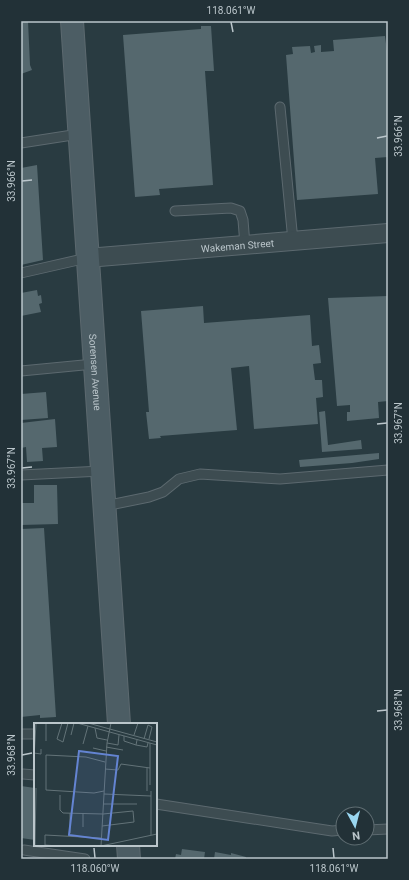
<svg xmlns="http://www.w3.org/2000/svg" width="409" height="880" font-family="Roboto,sans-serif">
<rect width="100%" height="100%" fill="#293b41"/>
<path fill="#55686e" d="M21,21H28L30,65L32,70L21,74Z
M201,26H211L214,71H205L213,185L159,189L160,195L135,197L123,35L201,29Z
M385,36L388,59V157L375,158L378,194L297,200L286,55L293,54L292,47L310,46L311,53L315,52L314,46L321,45V52L334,51L333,40Z
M37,165L43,260L21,265V168Z
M37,290L38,296L41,295L42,303L39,304L41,312L21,316V293Z
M388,296V401L378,402L379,418L347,421V412H350V405L337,406L328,298Z
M203,306L204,323L310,315L312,346L319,345L321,363L313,364L315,380H322L323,397L316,398L318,424L254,429L249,366L231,368L237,430L160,436L161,438L149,439L146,412H149L141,311Z
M46,392L48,418L21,420V394Z
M325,411L328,445L361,440L362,449L322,452L319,412Z
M55,419L57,447L42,448L43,461L27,462L26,447L21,448V423Z
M379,453V459L352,463L300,467L299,460Z
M34,485H57L58,524L21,525V503H34Z
M44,528L56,717L40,718V715L21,717V529Z
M21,786L35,788V840L21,838Z
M182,849L205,852L204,859H175L176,854L181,855Z
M215,852L231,855V853L246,857V859H214Z"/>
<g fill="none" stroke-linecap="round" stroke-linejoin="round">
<g stroke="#5c696f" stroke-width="11">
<path id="lane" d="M280,107L293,241
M21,143L79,134
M175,211L231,208L240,211L243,220L245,245
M21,273L87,258
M21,371L94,364
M21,475L102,471
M105,506L149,497L163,492L179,479L200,474L280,479L388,470
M21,734H35
M23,774L35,775
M156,804L332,831L343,830
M367,830L388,829
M24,850L85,859"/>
</g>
<g stroke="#5c696f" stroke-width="20">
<g id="street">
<path id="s1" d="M87,258L388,233"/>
</g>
</g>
<g stroke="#5c696f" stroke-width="24">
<g id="secondary">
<path id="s2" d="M72,21L119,724"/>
<path d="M128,845L129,859"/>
</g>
</g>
<use href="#lane" stroke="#3d4c51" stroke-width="9"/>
<use href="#street" stroke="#3d4c51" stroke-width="18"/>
<use href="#secondary" stroke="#4c5d64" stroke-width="22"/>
</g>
<path fill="none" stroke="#bbc6cb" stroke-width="1.5" d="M231,22L233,32M377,138L387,136M22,181L32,180M377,424L387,423M22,468L32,467M377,711L387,710M22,755L32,753M94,848L95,858M333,848L334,858"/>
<g text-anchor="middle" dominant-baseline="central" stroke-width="4" stroke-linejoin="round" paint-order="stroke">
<g font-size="10" fill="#bbc6cb" stroke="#223137">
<text stroke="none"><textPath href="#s1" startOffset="151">Wakeman Street</textPath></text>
<text stroke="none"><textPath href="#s2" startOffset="352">Sorensen Avenue</textPath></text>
</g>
</g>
<g transform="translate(34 723)">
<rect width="123" height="123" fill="#293b41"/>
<path fill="none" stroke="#637378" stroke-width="1" d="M12,0V18M28,0L23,16L29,19L34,0M43,0L123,22M54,0L123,19M61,5L63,15L73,17M37,12L40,0M100,12L104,0M90,13V18L102,22L103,17M110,16L114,2L118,4L115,16M73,20L84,22L85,12M49,21L54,3M102,22L113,24L114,20M72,24L89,27M59,25L72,28M0,30L7,31V26M0,35L2,0M71,46L84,47L87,41L116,45M116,62V20M70,68L60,70L12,67V32L52,34L71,39M113,68V44M70,71L117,73M26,72V87L29,90L69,91L99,88L100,99L68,103M69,81H103M49,104V91M36,110V90M117,112V68M1,123L2,65M24,123L11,122V112L67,115M67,123L73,20L77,0M67,123L123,111"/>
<path fill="#6484d2" fill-opacity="0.15" stroke="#6484d2" stroke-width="2" d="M45,28L84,33L74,117L35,112Z"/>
<rect width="123" height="123" fill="none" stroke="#bbc6cb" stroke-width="2"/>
</g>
<rect width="409" height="880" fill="none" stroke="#223137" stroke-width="44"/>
<g transform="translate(355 826) rotate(173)"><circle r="19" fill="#223137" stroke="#5f6d72"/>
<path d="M0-3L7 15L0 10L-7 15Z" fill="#9ad7f1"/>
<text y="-6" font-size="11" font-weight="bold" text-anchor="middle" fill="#bbc6cb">N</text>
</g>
<rect x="22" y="22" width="365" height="836" fill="none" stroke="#bbc6cb" stroke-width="1.5"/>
<g font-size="10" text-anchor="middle" fill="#bbc6cb">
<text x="231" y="14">118.061°W</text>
<text transform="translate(398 136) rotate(-90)" y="4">33.966°N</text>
<text transform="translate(11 181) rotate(-90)" y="4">33.966°N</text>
<text transform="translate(398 423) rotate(-90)" y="4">33.967°N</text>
<text transform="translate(11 468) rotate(-90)" y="4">33.967°N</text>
<text transform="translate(398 710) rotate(-90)" y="4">33.968°N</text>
<text transform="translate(11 755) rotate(-90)" y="4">33.968°N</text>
<text x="95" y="872">118.060°W</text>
<text x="334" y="872">118.061°W</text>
</g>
</svg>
